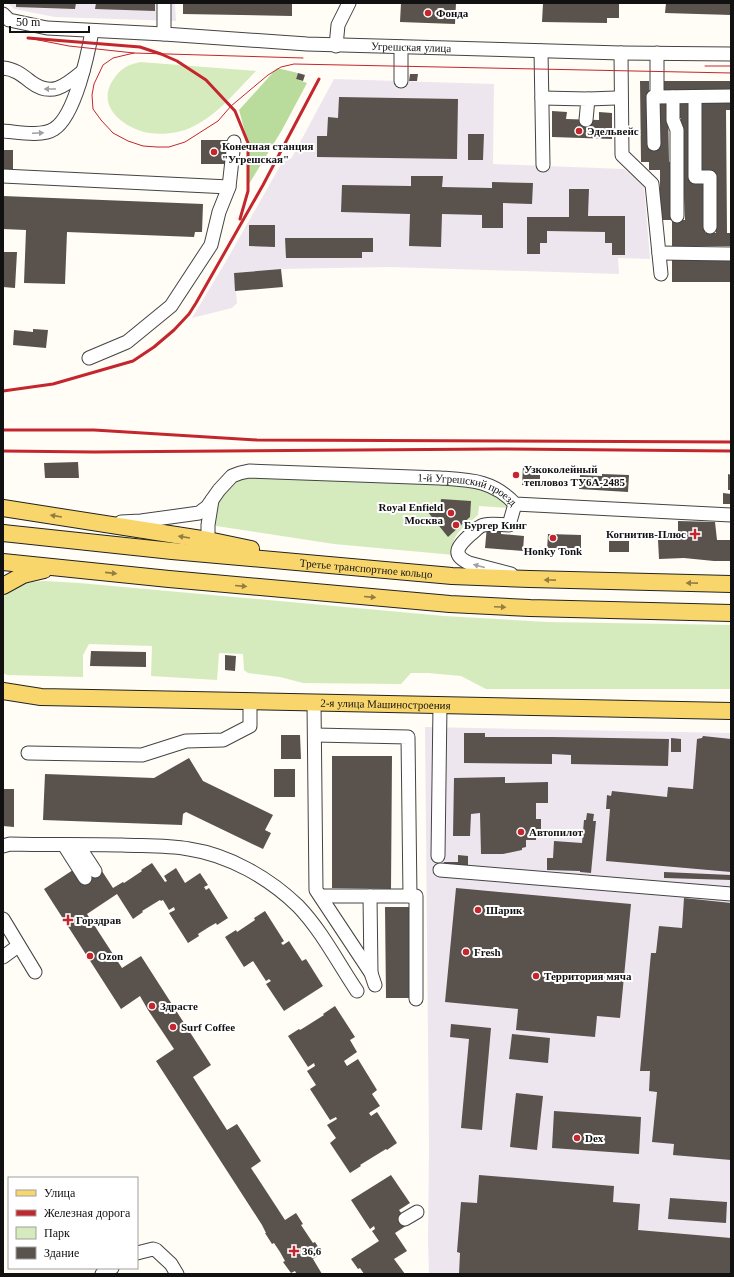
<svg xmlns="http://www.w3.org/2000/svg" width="734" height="1277" font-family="'Times New Roman',serif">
<rect width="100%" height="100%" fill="#fffdf5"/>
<path fill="#eee6ef" d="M8,3H175L176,21L55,17L14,9Z
M334,79L494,84L493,164L624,169L644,186L650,259L618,258L619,274L389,267L281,269L234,273L237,303L232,308L192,318L225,263L284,159H291Z
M425,727L731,733V1274H429L428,1241L429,1146Z"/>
<path fill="#d5ebbd" d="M140,62L256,71C236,91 218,115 192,127C181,133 163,135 150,133C125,129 95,107 113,80C120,69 127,65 140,62Z
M242,476L468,483L506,499L509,508L479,506L478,515C465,527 448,535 454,555L334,544L216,526C211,516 216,502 222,492C226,486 236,480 242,476Z
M44,581L79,583L444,616L547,622L731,625V689H486L461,676L428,673H411L401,684L303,683L280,677L248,673L244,670L243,654L219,653L217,680L151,676L152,646L89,644L83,655V677L7,675L3,673V595C17,584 27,582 44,581Z"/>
<path fill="#b9dc9c" d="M277,68L298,73L296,79L307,83L282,130L249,184L248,143L239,110Z"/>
<path fill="#5a524d" d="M16,3H76L75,9L16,7Z
M96,3H155V11L95,9Z
M183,3H292V16L183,14Z
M401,3H456L455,24L400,22Z
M543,3H619V18H607V23L542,22Z
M666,3H731V15L665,13Z
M298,73L305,75L303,81L296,79Z
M410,74H418L417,81H409Z
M640,81H649V148L657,103H668L669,162H672V220H660V170H649V162H641Z
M661,81H731V93H662Z
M339,97L458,99L457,159L317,157V136H327L328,117L338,118Z
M697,99H731V110H726L727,233H731V246H672V220H685L684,197H681V118H677L676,100H692L693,181H705V233H716L715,174H698Z
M552,111L567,112L566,119L599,120V112L612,113V139L552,137Z
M468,134H484L483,160H468Z
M201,140H227L226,164H201Z
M3,150H13V173L3,172Z
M411,176H443L442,187L492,188V182L533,183L532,204L503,203V228H482V215L442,214L441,247L409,246L410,214L341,212L342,185L411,186Z
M569,189H589L588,216H625V255H612V243H605V232L547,231V243H540V254H527V217H569Z
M3,196L203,204L202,232H195L194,237L67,232L65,284L24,283L26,230L3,229Z
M249,225H275V247L249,246Z
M285,238H373V252H362V258H286Z
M3,252H17L15,288L3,287Z
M672,259L731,260V282H672Z
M281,269L283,287L235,291L234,273Z
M33,329L48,330L46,348L13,345L14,330L33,332Z
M78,462L79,478H45L44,463Z
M523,466L540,467V486L522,485Z
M602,474L629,475L628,492L579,489L580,475L602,476Z
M728,474L731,475V490H728Z
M723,493L731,494V504H723Z
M441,499L471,501L470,517L448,537L427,511L440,512Z
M678,521L715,522L717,540H731V561H714L684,558L659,559L658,540H678Z
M487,526L501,527V534L524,536L523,551L485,548Z
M548,534L581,535V550H547Z
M609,541H629V552H609Z
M91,651L146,652V667L90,666Z
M225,655L236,656L235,671L225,670Z
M464,733H485V737H553L669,739L668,766L571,764V755L552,754V764L464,763Z
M281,735H300L301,759H281Z
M703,736L731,739V872L606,861L610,809H606L607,795L611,796L612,791L667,797L668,787L693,789L697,739L702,738Z
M671,738L681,739V752H671Z
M332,756H392L391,889L332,888Z
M189,758L203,781L273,815L265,830L271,833L263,849L186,812L183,814L182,825L43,820L45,774L154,778Z
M274,769H295V797H274Z
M505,777V783L548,782V803H536V819H541V837L536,838V840H526V847L522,848V850L503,854H481L480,813L471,814L470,836H453L454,778Z
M4,789H14V827L3,826Z
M587,813L594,814L593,821H596L591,873L580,872V871L547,870V858H553L554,841L582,843L584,820H586Z
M458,855L468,856V870L444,869V862H458Z
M152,863L165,882L167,881L164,876L176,868L185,883L200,873L208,885L204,887L206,890L209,888L228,918L217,925L216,923L209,927L198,934L199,936L188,943L169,913L175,910L174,907L169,910L163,900L161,901L160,900L142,911L143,912L133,919L117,894L87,914L122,968L141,956L211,1065L193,1077L227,1130L237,1124L261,1161L251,1168L285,1220L296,1213L303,1224L301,1225L313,1243L315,1242L322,1253L313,1259L322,1274H294L296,1273L295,1271L291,1273L283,1262L285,1261L280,1252L274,1243L272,1244L265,1233H266L262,1225L156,1061L174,1049L148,1010L140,996L121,1009L44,889L73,870L100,868L113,888L123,882L124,883L142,871L141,870Z
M664,872L731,875V880L664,878Z
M456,888L631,904L620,1018L597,1016L595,1037L516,1030L518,1009L445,1002Z
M684,898L731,903V1160L673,1155L674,1144L652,1142L657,1092L649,1091L650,1071H640L651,953H656L659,926L682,928Z
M385,907H411V998H386Z
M265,911L284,941L281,943L283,945L289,941L302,961L306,959L323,986L284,1011L266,984L271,981L269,979L266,981L253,961L244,967L225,937L236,930L237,932L255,920L254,918Z
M335,1006L355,1037L350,1040L357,1052L344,1061L347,1066L358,1059L377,1090L372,1094L380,1106L369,1113L371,1116L377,1112L397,1143L387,1150L386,1149L360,1165L361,1166L350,1173L330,1143L336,1138L327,1125L337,1119L336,1117L330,1120L310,1089L316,1085L307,1071L315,1066L314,1063L308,1067L288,1036L299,1029L300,1030L305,1027L324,1015L323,1014Z
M451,1024L491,1028L482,1130L461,1128L469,1039L450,1037Z
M512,1034L550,1038L548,1063L509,1059Z
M516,1093L543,1096L537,1150L510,1147Z
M554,1111L641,1117L639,1154L552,1148Z
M391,1175L410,1203L399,1210L409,1224L395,1233L407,1251L394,1259L405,1274H364L360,1268L358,1269L351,1259L379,1241L372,1231L375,1229L374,1226L370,1229L351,1200Z
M479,1175L614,1186L613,1202L640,1204L638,1230L731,1238V1274H459L460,1253L457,1252L461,1202L477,1203Z
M670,1198L727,1202L726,1223L668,1219Z"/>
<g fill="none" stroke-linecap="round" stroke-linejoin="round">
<g stroke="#444" stroke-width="15">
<g id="minor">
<path id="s1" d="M3,14L9,20L47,28L164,34L307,44L621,53L731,54"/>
<path d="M164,34V3"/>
<path d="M336,46L338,25L349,3"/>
<path d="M401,47V81"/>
<path d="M541,51L543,165"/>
<path d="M621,53L622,155L652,184L661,274"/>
<path d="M657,53V97L731,96"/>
<path d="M3,68C15,69 22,75 31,82C52,98 66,85 83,71"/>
<path d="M673,97V120L677,130V216"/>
<path d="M695,97V177H710V227"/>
<path d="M542,98L588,99L586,120"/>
<path d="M588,99L616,98"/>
<path d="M3,131C17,132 42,137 54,129C75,116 88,54 92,31"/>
<path d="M654,144L653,97H657"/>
<path d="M3,176L229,187"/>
<path d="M659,253L731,254"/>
<path d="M89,358L127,342L171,306L211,245L219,212L229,187L234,142"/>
<path id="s2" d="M121,522L141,521L199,513L207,507L219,490L232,476L240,473L249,471L440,478C470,480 493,480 515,504L731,515"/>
<path d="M208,540V525L212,500"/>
<path d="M511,574L469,563C449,554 460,544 471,534C475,531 480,525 484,525C492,523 501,525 509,525L515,504"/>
<path d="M314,703L316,890L371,973L375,985"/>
<path d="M315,735L408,737L410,896"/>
<path d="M28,753L142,755L186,741L223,740L250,726V701"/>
<path d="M64,845L85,878"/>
<path d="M78,845L95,871"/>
<path d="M3,846L10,844C47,845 85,844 122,845C145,846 167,845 189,849C229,855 269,878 298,906C322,931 338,963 357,991"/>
<path d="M438,856L440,705"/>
<path d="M440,870L731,894"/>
<path d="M321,896H416V999"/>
<path d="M370,896L371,973"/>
<path d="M3,919L35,972"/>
<path d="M3,957L18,946"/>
<path d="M405,1219L417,1212"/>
<path d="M137,1253L153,1249L156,1250L171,1264L177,1274"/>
<path d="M102,1274L112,1268"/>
</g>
</g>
<g stroke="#222" stroke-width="18">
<g id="major">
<path d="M3,508L208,540L251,549"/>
<path id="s3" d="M3,533L172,551L452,576L530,579L731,584"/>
<path d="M3,562L169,579L450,604L530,608L731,613"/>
<path d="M3,586L23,575L44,570"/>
<path id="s4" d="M3,691L41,697L731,711"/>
</g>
</g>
<use href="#minor" stroke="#fff" stroke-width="13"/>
<use href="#major" stroke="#f9d66b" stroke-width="16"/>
<path stroke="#c4262e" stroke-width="1" d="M28,38L69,46L134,53L303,58
M134,53L113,58L103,65L94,84L92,95L93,109L101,120L113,133L128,141L143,146L157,147H169L185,142L218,121L231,106L268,75L281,67L294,64L731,73
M705,66H731"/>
<path stroke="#c4262e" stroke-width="3" d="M28,38L140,47L161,54L177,61L206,80L235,111L248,143V191L240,219
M3,391L53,384L133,361L154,347L174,330L189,314L196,303L263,185L319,79
M3,430H94L257,440L731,442
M3,451L94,452L496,449L731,451"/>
</g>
<defs><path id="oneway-solid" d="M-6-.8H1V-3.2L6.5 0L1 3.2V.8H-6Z"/></defs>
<g fill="#a0a0a0">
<use href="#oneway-solid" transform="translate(50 89) rotate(180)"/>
<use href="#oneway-solid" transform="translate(38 133) rotate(-3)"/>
<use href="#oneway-solid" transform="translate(479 566) rotate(-165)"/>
</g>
<g fill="#917d42">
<use href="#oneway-solid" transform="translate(56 516) rotate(-171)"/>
<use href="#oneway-solid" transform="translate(184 537) rotate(-171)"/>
<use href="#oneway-solid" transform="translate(111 573) rotate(6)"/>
<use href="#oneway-solid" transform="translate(550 580) rotate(-179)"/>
<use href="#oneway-solid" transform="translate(692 583) rotate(-179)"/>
<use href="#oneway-solid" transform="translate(241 586) rotate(5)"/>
<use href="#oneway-solid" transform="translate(370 597) rotate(5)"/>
<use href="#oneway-solid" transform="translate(500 607) rotate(2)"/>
</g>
<g fill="#c4262e" stroke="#fff" stroke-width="1.5">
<circle cx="428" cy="13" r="4"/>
<circle cx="579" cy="131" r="4"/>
<circle cx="214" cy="152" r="4"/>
<circle cx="516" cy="475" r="4"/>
<circle cx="451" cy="513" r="4"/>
<circle cx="456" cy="525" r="4"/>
<path d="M693 528h4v4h4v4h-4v4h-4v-4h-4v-4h4z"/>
<circle cx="553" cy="538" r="4"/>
<circle cx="521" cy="832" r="4"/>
<circle cx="478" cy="910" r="4"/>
<path d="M66 914h4v4h4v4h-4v4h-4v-4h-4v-4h4z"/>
<circle cx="466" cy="952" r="4"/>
<circle cx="90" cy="956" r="4"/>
<circle cx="536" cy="976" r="4"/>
<circle cx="152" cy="1006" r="4"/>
<circle cx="173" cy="1027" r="4"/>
<circle cx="577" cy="1138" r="4"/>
<path d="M292 1245h4v4h4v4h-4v4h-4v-4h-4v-4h4z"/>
</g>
<g text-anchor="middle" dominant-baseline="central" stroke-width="4" stroke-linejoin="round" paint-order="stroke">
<g font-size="11" font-weight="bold" fill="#111" stroke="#fff" text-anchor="start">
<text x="436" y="13">Фонда</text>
<text x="587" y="131">Эдельвейс</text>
<text x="222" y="146">Конечная станция<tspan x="222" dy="13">"Угрешская"</tspan></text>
<text x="524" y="469">Узкоколейный<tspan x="524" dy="13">тепловоз ТУ6А-2485</tspan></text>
<text x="443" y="507" text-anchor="end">Royal Enfield<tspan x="443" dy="13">Москва</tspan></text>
<text x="464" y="525">Бургер Кинг</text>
<text x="686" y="534" text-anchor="end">Когнитив-Плюс</text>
<text x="553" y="551" text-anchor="middle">Honky Tonk</text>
<text x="529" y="832">Автопилот</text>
<text x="486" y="910">Шарик</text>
<text x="76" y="920">Горздрав</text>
<text x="474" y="952">Fresh</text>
<text x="98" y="956">Ozon</text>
<text x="544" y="976">Территория мяча</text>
<text x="160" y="1006">Здрасте</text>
<text x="181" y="1027">Surf Coffee</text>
<text x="585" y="1138">Dex</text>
<text x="302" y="1251">36,6</text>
</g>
<g font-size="11" fill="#111" stroke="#fff">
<text stroke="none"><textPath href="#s1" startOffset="412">Угрешская улица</textPath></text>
<text stroke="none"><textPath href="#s2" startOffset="367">1-й Угрешский проезд</textPath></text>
<text stroke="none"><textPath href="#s3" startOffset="365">Третье транспортное кольцо</textPath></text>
<text stroke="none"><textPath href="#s4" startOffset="383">2-я улица Машиностроения</textPath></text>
</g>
</g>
<rect width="734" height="1277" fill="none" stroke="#111111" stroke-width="8"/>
<rect x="8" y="1177" width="130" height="92" fill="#ffffff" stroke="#a0a0a0"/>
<rect x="16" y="1190" width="20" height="6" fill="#f9d66b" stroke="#a0a0a0"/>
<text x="44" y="1197" font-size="12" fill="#111111">Улица</text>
<rect x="16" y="1210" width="20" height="6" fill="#c4262e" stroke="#a0a0a0"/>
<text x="44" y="1217" font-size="12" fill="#111111">Железная дорога</text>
<rect x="16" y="1227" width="20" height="12" fill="#d5ebbd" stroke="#a0a0a0"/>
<text x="44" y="1237" font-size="12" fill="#111111">Парк</text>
<rect x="16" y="1247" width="20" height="12" fill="#5a524d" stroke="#a0a0a0"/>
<text x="44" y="1257" font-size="12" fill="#111111">Здание</text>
<path d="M10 26v6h79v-6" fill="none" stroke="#111111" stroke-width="2"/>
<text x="16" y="26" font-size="12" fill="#111111" stroke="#ffffff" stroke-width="3" paint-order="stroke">50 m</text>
</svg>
